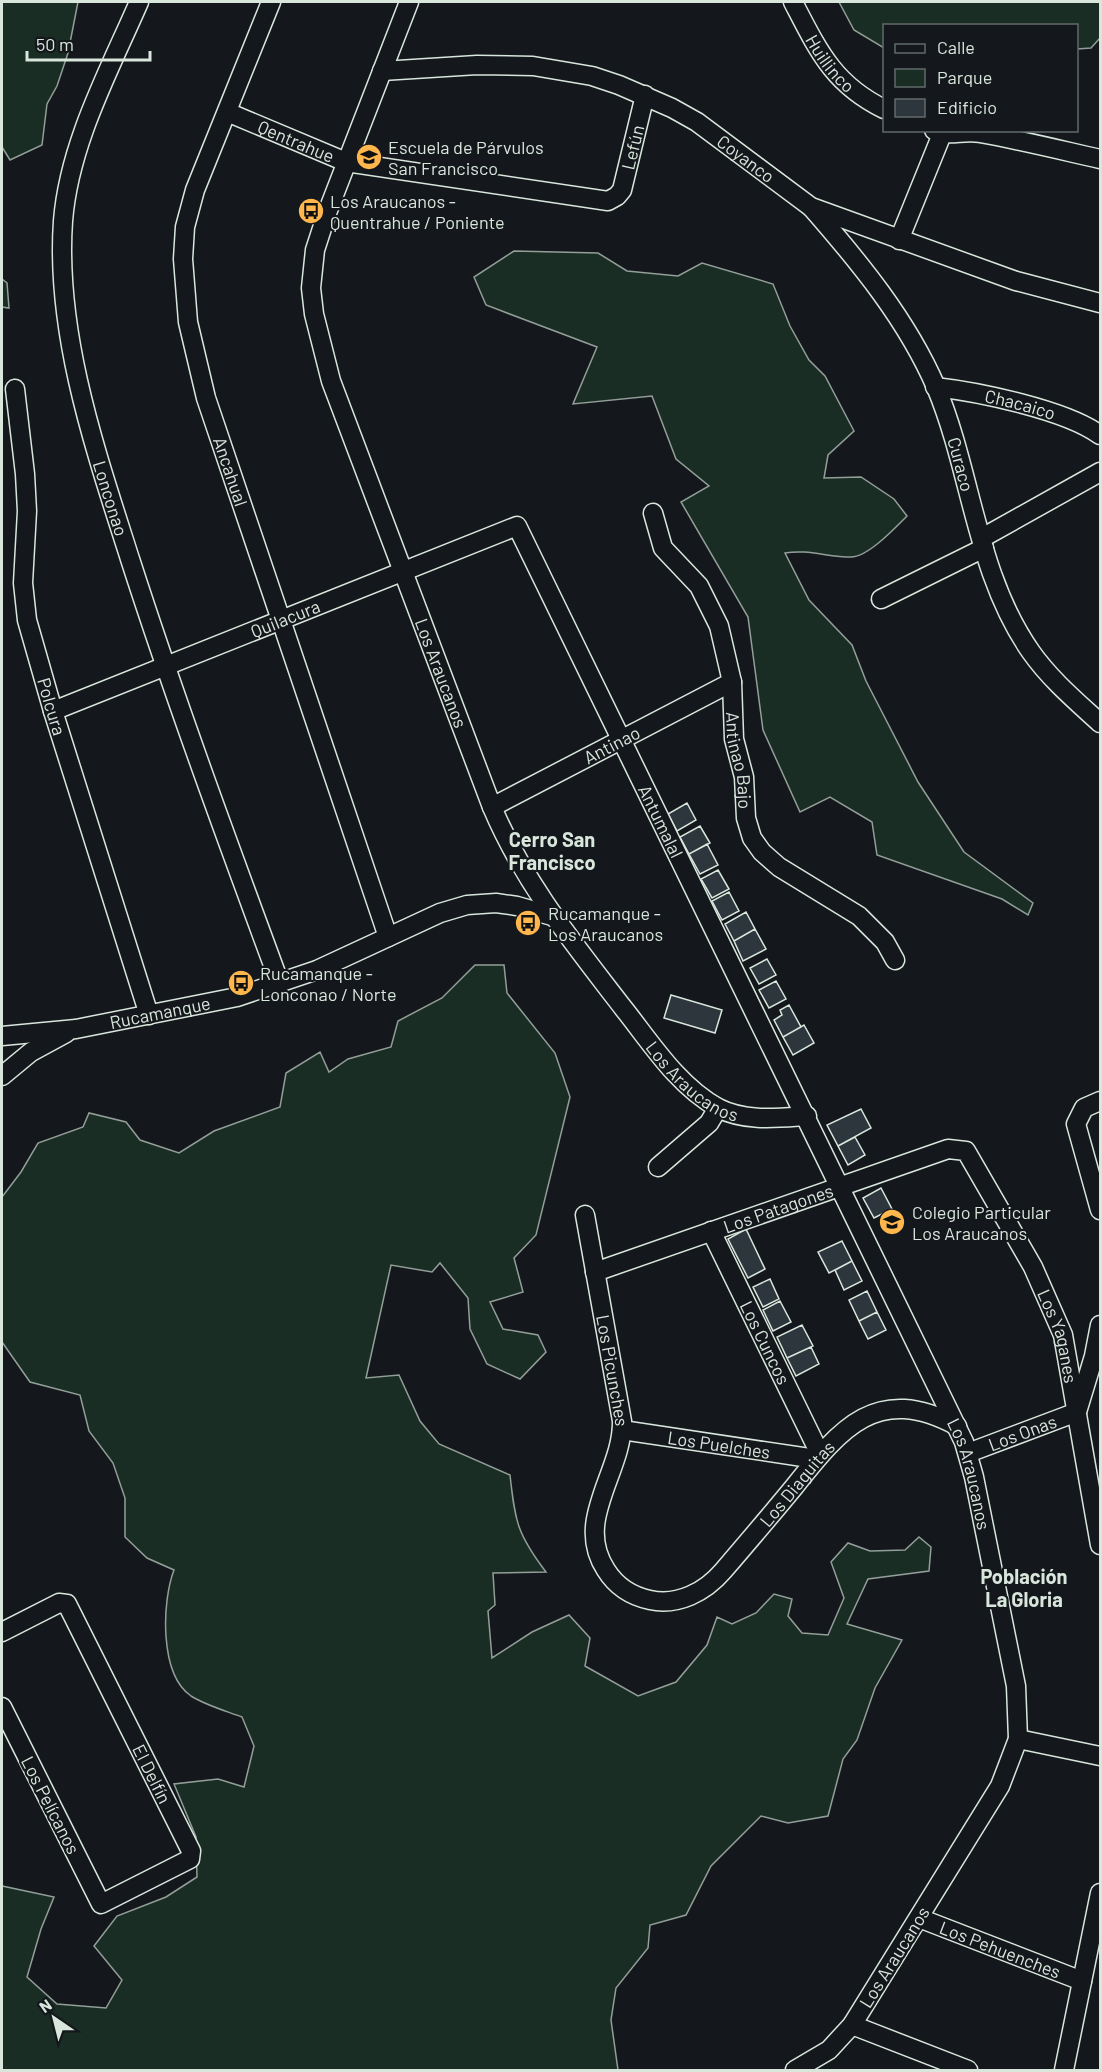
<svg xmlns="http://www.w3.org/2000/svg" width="1102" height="2072" font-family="Barlow,sans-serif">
<rect width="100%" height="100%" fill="#14181c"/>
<path fill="#1a2d24" stroke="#939e99" stroke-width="1.5" d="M2,2H78L68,53L57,86L47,104L42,145L10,160L2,147Z
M839,2H1100V38L1091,48L1077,49L1076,26H884V48L854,30Z
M514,251L598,253L627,271L678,276L702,263L773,284L790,326L809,360L825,376L854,431L828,455L824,478L861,477L894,499L907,516C895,528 868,557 851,557C828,557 807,549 785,553L809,600L852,645L866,681L918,782L964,852L1033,903L1028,915L1002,899L877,855L872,822L830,797L800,812L763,730L748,617L681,502L709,486L676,459L652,396L573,404L597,347L486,305L474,277Z
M2,279L7,283L9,308L2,307Z
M475,965H504L507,993L555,1053L570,1097L536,1235L514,1258L523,1292L490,1302L503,1329L538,1335L546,1352L520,1379L487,1364L470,1329L468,1298L440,1263L432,1272L391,1265L366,1378L399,1375L420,1421L439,1444L510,1475C515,1521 517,1534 546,1572L493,1573L495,1605L488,1611L492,1658L532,1632L569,1615L590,1638L585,1666L638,1696L676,1682L707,1645L717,1617L732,1624L756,1613L774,1594L792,1599L788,1616L802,1633L828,1635L844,1598L831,1562L848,1543L870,1551L905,1550L919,1537L931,1547L929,1571L868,1579L847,1624L902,1640L875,1688L857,1740L843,1759L828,1816L788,1823L761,1816L711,1866L686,1915L650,1925L648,1948L616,1988L611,2020L618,2070H2V1886L54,1897L41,1929L27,1977L57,2004L106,2008L122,1980L94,1946L117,1916L166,1897L197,1877L196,1837L174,1784L218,1779L244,1787L254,1746L242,1717C226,1711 205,1705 191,1696C159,1674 162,1601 174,1570L147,1558L125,1537V1498L113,1463L89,1431L80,1395L30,1382L2,1342V1197L21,1172L38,1143L83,1127L89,1113L126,1122L140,1140L179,1153L214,1131L280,1107L286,1073L320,1052L329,1072L348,1059L391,1047L398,1021L442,998Z"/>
<path fill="#2c363c" stroke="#d8e6dc" stroke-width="1.5" d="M687,803L696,820L677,831L668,814Z
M700,826L710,843L689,854L680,837Z
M707,844L718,865L700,874L689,854Z
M718,870L729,889L712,898L701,879Z
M729,892L739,911L722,920L712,901Z
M746,912L755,929L734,941L725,924Z
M755,929L766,949L743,961L734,941Z
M767,959L776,975L759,984L750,968Z
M776,981L786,999L769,1008L759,990Z
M671,995L722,1010L715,1033L664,1018Z
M789,1005L801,1027L783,1037L774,1020L782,1015L780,1010Z
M804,1025L814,1043L793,1055L783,1037Z
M861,1109L871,1128L838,1146L827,1125Z
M855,1137L865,1155L848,1165L838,1146Z
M881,1188L892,1209L874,1218L863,1198Z
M746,1229L765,1269L748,1278L728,1239Z
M842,1241L852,1261L829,1273L818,1252Z
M852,1261L862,1281L844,1290L835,1270Z
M770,1279L779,1299L763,1307L753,1287Z
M867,1291L877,1312L859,1321L849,1300Z
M780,1301L791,1322L773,1331L763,1310Z
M877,1312L886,1330L868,1339L859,1321Z
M802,1325L813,1346L787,1358L777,1337Z
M811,1347L819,1364L796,1376L787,1358Z"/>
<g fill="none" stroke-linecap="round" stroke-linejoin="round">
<g stroke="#d8e6dc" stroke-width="21">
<g id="minor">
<path id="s1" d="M139,2C109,71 69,144 63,221C55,335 96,452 130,559C176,702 228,843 280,984"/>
<path id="s2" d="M271,2L195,190L185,227L183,259L188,322L206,398L388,937"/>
<path id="s3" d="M409,2L327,213L315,250L311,288L314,314L331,381L492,807C524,883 574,944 624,1009C651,1043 678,1086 718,1108C746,1122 777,1118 807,1116"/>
<path id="s4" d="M793,2C818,50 833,84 884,109"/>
<path id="s5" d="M382,71L477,65L533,66L592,76L619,85L672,108L697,122L811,207L1016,281L1100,303"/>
<path id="s6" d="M227,112L346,162L608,201L617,196L622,190L645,95"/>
<path d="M934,130C947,137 964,130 980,133C1020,140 1060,150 1100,159"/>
<path id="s7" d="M812,208C860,263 907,320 936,387C972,473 976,574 1031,652C1050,679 1076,701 1100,723"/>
<path d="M899,240L942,134"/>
<path id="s8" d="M935,387C979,392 1066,410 1100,435"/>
<path id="s9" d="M15,389L25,474L27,511L23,583L27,620L53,711L149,1015"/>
<path id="s10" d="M653,513L663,548L699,586L719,626L732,682L734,739L744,777L746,818L752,838L762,852L779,867L859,916L885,942L895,960"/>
<path d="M982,538L1100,472"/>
<path d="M881,599L984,548"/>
<path id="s11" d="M53,711L517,526L964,1442L974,1477L1016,1686L1018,1739L1000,1786L852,2025L829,2050L795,2070"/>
<path id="s12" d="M492,807L732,682"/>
<path id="s13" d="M2,1036L76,1029L237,997L317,970L440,913L467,905L496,903L517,906L552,916"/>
<path d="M2,1076L31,1052L66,1033"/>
<path d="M1100,1101L1084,1108L1076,1124L1100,1210"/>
<path d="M658,1167L709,1123L718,1108"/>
<path id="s14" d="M585,1215L622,1421C623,1472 573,1520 606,1570C616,1586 631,1596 650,1600C678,1606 705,1592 723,1571C747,1543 771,1515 794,1487C841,1428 877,1383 957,1426"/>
<path id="s15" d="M711,1231L820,1454"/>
<path id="s16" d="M595,1272L948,1149L966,1151L1033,1267L1063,1335L1100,1545"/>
<path id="s17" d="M622,1430L816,1459"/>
<path id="s18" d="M968,1453L1077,1412L1094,1356L1100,1325"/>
<path id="s19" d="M2,1632L59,1603L67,1604L191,1851L190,1859L101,1904L2,1707"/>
<path d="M1018,1739L1100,1756"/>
<path id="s20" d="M919,1918L1082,1981"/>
<path d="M852,2025L968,2070"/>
<path d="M1064,2070L1100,1893"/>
</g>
</g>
<use href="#minor" stroke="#14181c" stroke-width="18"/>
</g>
<defs>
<g id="school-disc" transform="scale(1.35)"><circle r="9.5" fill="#ffb74d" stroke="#14181c"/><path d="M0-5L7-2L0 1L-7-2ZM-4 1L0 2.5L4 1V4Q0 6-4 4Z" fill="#111"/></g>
<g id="bus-disc" transform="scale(1.35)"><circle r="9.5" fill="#ffb74d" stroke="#14181c"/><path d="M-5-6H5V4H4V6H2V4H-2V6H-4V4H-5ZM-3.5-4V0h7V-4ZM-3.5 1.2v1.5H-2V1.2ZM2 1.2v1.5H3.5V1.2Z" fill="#111"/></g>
</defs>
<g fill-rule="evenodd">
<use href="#school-disc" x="369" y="157"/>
<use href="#bus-disc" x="311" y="211"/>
<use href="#bus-disc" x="528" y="923"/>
<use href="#bus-disc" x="241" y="983"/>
<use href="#school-disc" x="892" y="1222"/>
</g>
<g text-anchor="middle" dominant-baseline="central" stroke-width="4.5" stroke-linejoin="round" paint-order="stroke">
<g font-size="18" fill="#d8e6dc" stroke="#14181c">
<text stroke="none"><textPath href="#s4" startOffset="72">Huillinco</textPath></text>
<text stroke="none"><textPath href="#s6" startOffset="75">Qentrahue</textPath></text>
<text stroke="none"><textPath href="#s6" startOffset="456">Lefún</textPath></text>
<text stroke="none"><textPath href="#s5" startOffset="387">Coyanco</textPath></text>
<text stroke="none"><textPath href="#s8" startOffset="87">Chacaico</textPath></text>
<text stroke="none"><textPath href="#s7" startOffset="300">Curaco</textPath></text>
<text stroke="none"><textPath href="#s2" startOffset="492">Ancahual</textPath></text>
<text stroke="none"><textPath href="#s1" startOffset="516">Lonconao</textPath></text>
<text stroke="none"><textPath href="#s11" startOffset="250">Quilacura</textPath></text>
<text stroke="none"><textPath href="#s3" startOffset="711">Los Araucanos</textPath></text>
<text stroke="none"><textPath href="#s9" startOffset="322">Polcura</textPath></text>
<text stroke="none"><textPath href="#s12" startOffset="135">Antinao</textPath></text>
<text stroke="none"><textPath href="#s10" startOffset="270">Antinao Bajo</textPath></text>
<text stroke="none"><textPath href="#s11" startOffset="828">Antumalal</textPath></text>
<text stroke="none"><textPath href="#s13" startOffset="160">Rucamanque</textPath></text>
<text stroke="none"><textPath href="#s3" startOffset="1197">Los Araucanos</textPath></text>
<text stroke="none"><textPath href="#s16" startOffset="194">Los Patagones</textPath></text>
<text stroke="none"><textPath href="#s16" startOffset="600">Los Yaganes</textPath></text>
<text stroke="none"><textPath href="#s15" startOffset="124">Los Cuncos</textPath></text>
<text stroke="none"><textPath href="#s14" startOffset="158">Los Picunches</textPath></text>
<text stroke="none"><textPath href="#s18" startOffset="58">Los Onas</textPath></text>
<text stroke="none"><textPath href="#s17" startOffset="98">Los Puelches</textPath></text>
<text stroke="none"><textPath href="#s11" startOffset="1551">Los Araucanos</textPath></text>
<text stroke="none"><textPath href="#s14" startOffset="616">Los Diaguitas</textPath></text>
<text stroke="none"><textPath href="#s19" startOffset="262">El Delfín</textPath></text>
<text transform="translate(51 1805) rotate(63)">Los Pelícanos</text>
<text stroke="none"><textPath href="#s20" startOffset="87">Los Pehuenches</textPath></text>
<text transform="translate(894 1957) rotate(-58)">Los Araucanos</text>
</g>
<g font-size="18" fill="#d8e6dc" stroke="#14181c" text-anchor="start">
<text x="388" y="147">Escuela de Párvulos<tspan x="388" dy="21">San Francisco</tspan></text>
<text x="330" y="201">Los Araucanos -<tspan x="330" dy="21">Quentrahue / Poniente</tspan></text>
<text x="548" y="913">Rucamanque -<tspan x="548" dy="21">Los Araucanos</tspan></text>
<text x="260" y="973">Rucamanque -<tspan x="260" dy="21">Lonconao / Norte</tspan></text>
<text x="912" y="1212">Colegio Particular<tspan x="912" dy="21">Los Araucanos</tspan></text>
</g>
<g font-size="20" font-weight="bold" fill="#d8e6dc" stroke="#14181c">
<text x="552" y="839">Cerro San<tspan x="552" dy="23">Francisco</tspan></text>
<text x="1024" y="1576">Población<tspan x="1024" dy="23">La Gloria</tspan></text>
</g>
</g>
<rect width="1102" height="2072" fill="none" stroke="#d8e6dc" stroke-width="6"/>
<rect x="883" y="24" width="195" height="108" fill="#14181c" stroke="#626a69" stroke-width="1.5"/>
<rect x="895" y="44" width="30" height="9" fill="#14181c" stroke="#626a69" stroke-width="1.5"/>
<text x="937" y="54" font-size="18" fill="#d8e6dc">Calle</text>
<rect x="895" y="69" width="30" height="18" fill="#1a2d24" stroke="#626a69" stroke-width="1.5"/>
<text x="937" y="84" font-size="18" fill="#d8e6dc">Parque</text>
<rect x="895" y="99" width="30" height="18" fill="#2c363c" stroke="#626a69" stroke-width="1.5"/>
<text x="937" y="114" font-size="18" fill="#d8e6dc">Edificio</text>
<g transform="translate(54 2018) rotate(325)" stroke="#14181c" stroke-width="4.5" paint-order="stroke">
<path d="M0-4.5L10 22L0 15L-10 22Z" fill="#d8e6dc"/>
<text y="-9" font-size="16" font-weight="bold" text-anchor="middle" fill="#d8e6dc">N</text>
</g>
<path d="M27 51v9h123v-9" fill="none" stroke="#d8e6dc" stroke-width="3"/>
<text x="36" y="51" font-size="18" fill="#d8e6dc" stroke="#14181c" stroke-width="4.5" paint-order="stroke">50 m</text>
</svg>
